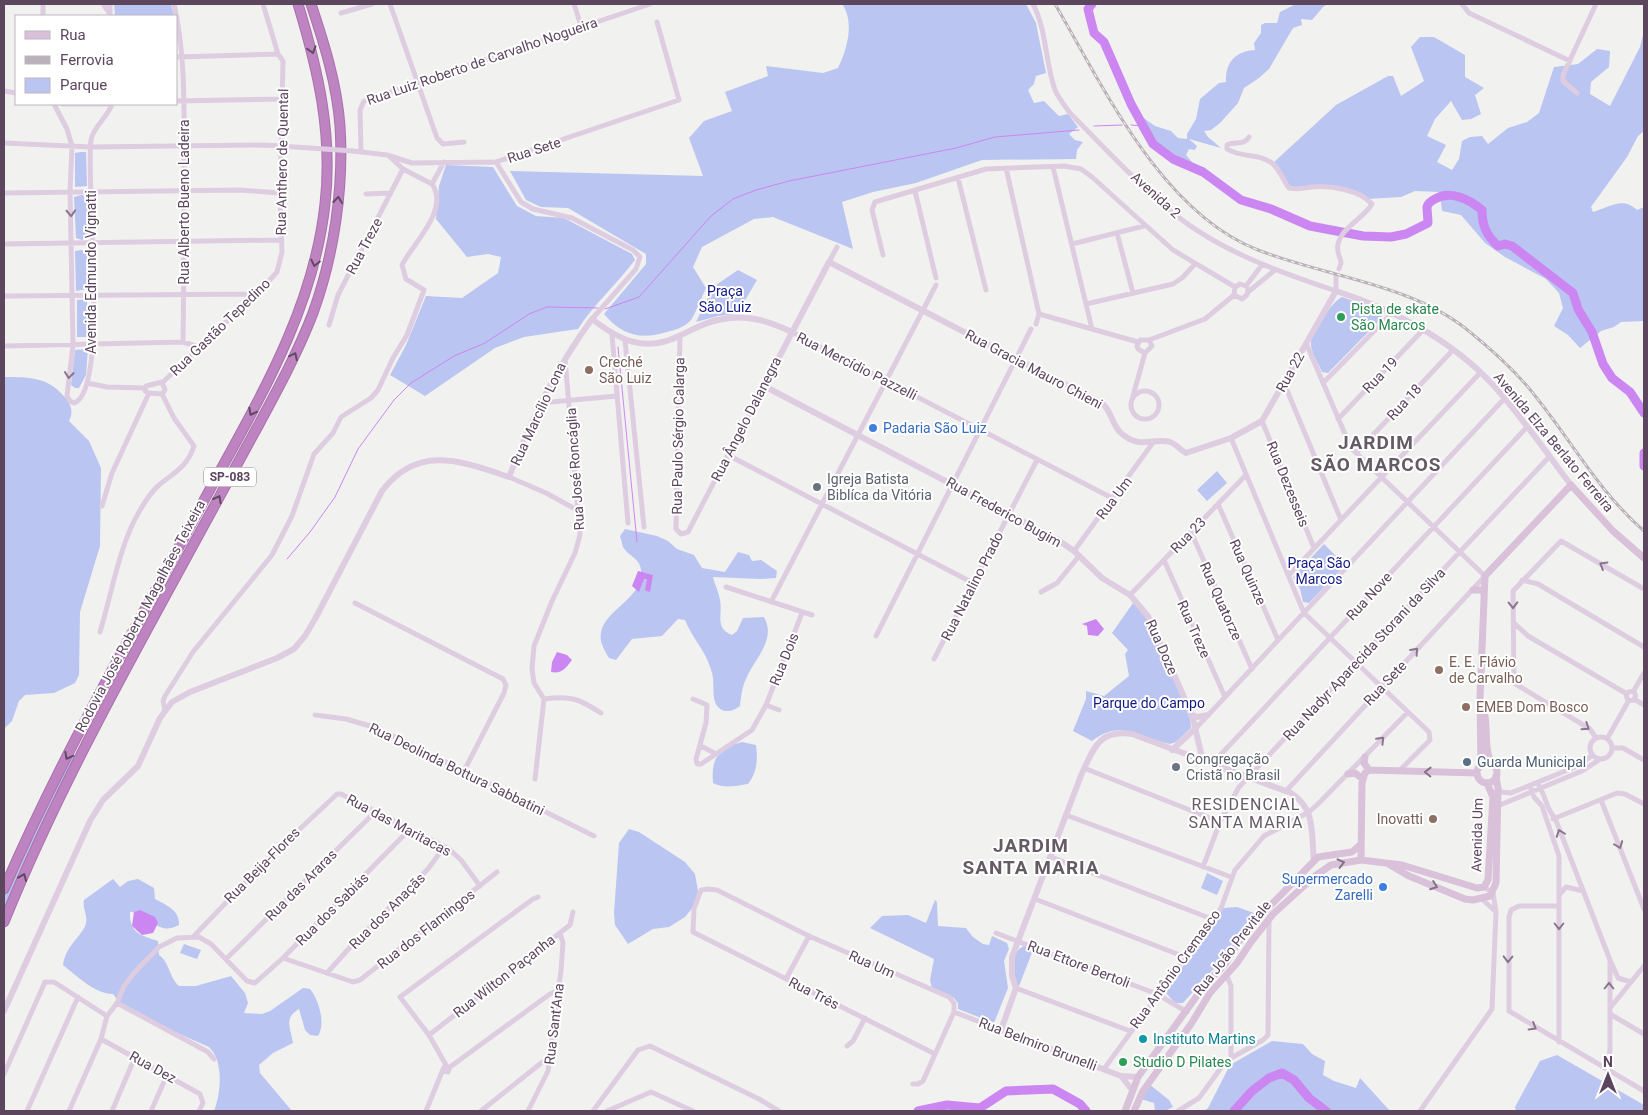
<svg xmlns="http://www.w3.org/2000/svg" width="1648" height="1115" font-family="Roboto,sans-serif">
<rect width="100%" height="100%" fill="#f1f2ef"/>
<path fill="#bbc5f1" d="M114,4H171L174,16H115Z
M842,4H1026L1036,23L1046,73L1036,76L1034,84L1028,90L1034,103L1044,101L1059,116L1068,114L1078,127L1069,134L1075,140L1083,142L1077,150L1076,159L982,160L916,183L873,192L842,202L853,249L773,217L754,219L702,247L693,267L706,288C701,298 697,311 691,320C687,325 677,330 670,331C643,340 623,337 604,314L646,264V254L568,208L541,207L526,200L510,171L703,176L689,138L704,121L732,111L725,92L768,76L766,66L823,73L838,68C847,50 855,22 842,4Z
M1296,4H1330L1324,6L1312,20L1301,19L1302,25L1293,28L1269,69L1259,78L1244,88L1238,103L1220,123L1211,130L1204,131L1208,137L1221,148L1189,139L1197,146L1195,150L1189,149L1186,155L1192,162C1166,164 1143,144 1136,120L1138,114L1155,126L1171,131L1178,138L1187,139V134L1196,119L1200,99L1219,83L1226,82C1225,62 1236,51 1255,50L1254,43L1261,33V25L1265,23H1277L1280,12Z
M1644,31V131L1638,136L1627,157L1591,207L1593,212C1609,207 1623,196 1637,210L1644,207V321L1621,322L1614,327L1601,331L1580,348L1568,335L1554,326L1563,308L1559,293L1546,279L1505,257L1485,243L1461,215L1442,211L1440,192L1415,191L1401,197L1368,199L1338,189L1289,188L1273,163L1336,105L1388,76H1393L1401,96L1424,81L1411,47L1420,37H1434L1465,55V77L1484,88L1475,95L1481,114L1471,119L1462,120L1451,101L1435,119L1427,136L1446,145L1437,162L1452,170L1459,159L1462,141L1470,137L1482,136L1488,144L1508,128L1527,122L1539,113L1554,67L1578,64L1597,49L1610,51L1609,67L1591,82L1590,94L1610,106L1640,47Z
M80,152H86L87,186L75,187V153Z
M446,165L493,167L517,206L536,216L564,218L632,254L635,260C617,284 594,304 578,329L524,337L495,348L425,396L390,375L406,345L426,296L462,298L498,273L501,257L488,254L467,257L436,219L439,186Z
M81,195L87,196L88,238L82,240L76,238L74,197Z
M82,250L87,252V289L76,291L75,251Z
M738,270L757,280L737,314L718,316L696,322L713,287Z
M1342,297L1377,309L1381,311L1382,318L1328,373L1322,372C1318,363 1310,351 1311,342C1312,332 1333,300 1342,297Z
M87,299L88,337H77V300Z
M88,349L86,375L79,388H75L71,385L75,350Z
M4,377C30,377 50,377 67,400C72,407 73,413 69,421L89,441L101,468L100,546L80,612L79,675L75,683L54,693L25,695L19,701L12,721L4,729Z
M1217,471L1227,483L1207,501L1197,490Z
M625,529L657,536L668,541L677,549L694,555L702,568L725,572L738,552L749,555L752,561L761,560L777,571L776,578L760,579L713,577C715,585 719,593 720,600C723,614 714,628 732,635L737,631L743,618L764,617C777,640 754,659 746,679C742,687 741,697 740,706C733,711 725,714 718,707C711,699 715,683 712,673C706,650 693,640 685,620L678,619L662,636L632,639L616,660L609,658C606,653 602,646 601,641C596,611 644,602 641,570C640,558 628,556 623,547C622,544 621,539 620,536Z
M1324,544L1345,565L1309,603L1303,602L1300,589L1293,577Z
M1133,603C1158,622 1178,689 1190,719L1191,728L1176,742L1170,744C1139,738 1122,718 1092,741L1073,731L1086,699V691L1104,696L1129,676L1125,654L1128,650L1112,633Z
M742,742L756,745C758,759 757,773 748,784C735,786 725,789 713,783C711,758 718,749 742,742Z
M71,754L78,756L4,914V897L11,879Z
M629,829L639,832L685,862L695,874L698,891L694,906L685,917L669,927L653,929L628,944L615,925L614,913L619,843Z
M1207,873L1223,881L1217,895L1201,888Z
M113,879L120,887L128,881L138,879L154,888L155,899C166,905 180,910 179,925C155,938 152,911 130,912C129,933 141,936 158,941L159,955C170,963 169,977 179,986H196L231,976L245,993L248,1003L244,1013L262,1014L270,1011L303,988L310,989C319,1000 326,1024 318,1036L310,1035L305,1030L299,1009C283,1018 291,1029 293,1043L273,1053L259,1065L260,1073L292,1111H214C221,1093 224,1061 209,1047L127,1011L113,994C95,994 77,976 63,965C66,944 83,936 86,923C88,916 82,908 84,900Z
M935,900L937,902L938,926L966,928L973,937L983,944L989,945L992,936L1007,943L1009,949L1004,961L1008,988L994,1023L958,1009V1003L954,998L932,988L930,980L934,959L870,928L882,916L908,915L926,923Z
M1237,907L1254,913L1218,964L1183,1003H1175L1165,992L1223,908Z
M184,944L201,950L197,959L180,953Z
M1024,946L1033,950L1019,986L1017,985C1013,974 1009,952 1024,946Z
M1272,1041L1303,1044L1312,1054L1325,1061L1323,1075L1334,1081L1356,1088L1360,1078L1390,1111H1204L1208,1108L1230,1065Z
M1557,1055L1644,1105V1111H1516L1515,1107L1540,1061Z
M1149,1084L1169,1100L1173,1107L1165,1111H1155L1154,1103L1141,1099Z"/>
<path fill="#cb86f1" d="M638,571L653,575L650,592L645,590L647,579H644L639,592L632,586Z
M1096,619L1104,629L1098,636L1088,635L1087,626L1082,624Z
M557,652L567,655L572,660C566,668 562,674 551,672L552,662Z
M140,910L155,917L158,923L153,933L142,935L132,926L134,912Z"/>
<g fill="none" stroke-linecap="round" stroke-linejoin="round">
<path stroke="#cb86f1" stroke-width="1" d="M1131,125L1142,126
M1094,126L1122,125
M605,309L639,297L711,216L733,199L756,190L789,181L956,148L995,137L1079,130
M618,347L637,542
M287,559L310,532L335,497L358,449L394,400L411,383L454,356L485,343L529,314L547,307L598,308"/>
<path stroke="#cb86f1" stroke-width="9" d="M1092,4L1088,9L1094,33L1104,42L1131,104L1153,144L1173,159L1203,172L1241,200L1271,209L1310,226L1363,236L1391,237L1406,234L1428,223C1428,218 1427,212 1427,207C1428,203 1431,201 1435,199C1450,190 1469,199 1482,210C1482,225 1486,235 1498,246L1505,244L1512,246L1573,293L1578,309L1592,332L1603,364L1612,378L1630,392L1644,413
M1644,453V466
M918,1111L947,1105L980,1108L1006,1091L1053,1089L1080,1104L1086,1111
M1234,1111L1252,1091L1269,1078L1282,1073L1294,1080L1309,1098L1326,1111"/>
<g stroke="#aa70ac" stroke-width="11">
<path id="motorway" d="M4,889C61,757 133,633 201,506C253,409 313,315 325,204C333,134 318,70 298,4
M4,922C55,796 121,677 186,558C210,514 234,470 258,426C278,389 298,352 313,313C334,255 344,188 340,126C337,84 324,43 311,4"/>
</g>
<path stroke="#decde0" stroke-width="5" d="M43,4V16
M103,4L110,14
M174,4C186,56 184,113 184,167C184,225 184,283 183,342
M390,4L437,138L443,144L464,142
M574,4L581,26
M1033,4C1047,31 1045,62 1055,90C1059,99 1065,106 1070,113C1101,144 1132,178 1166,207C1214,249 1276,271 1336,291V276
M1462,4L1469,13L1570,61
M341,13L372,4
M110,16V4
M176,57L278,54
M4,91L16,93
M1577,93L1563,81V75L1596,4
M176,101L283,99
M54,104L67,129L72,146L70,191L73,345L67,396L70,401L74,403C110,391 85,178 91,140C93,127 108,117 112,104
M63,104H107
M1249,137C1244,146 1234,141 1227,145V149C1241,158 1261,153 1273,164C1281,171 1283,181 1289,188C1298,190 1303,188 1312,187C1330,185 1360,190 1372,204C1364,219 1334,231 1338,251C1338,255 1341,259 1341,263L1339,269
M4,143L91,147L265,145L310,148
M353,151L387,155L412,163L496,162L679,100L657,22
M361,152L360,110L364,101L650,4
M390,157L403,169L432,184
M496,162L521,202L533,209L572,218L633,250L640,257L636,269L592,319
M1053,167L1092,329
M1006,168L1039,314L1036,324
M958,178L986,290
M915,191L936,278
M4,193L240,190L280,193
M366,194L390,193
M1117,233L1133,293
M4,244L281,240
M1072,244L1144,226
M883,255L872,210L875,202L986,169L1064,166L1081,169L1092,177L1173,250L1235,287L1240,284L1246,286
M829,262L837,247
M1246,286L1262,265
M1248,292L1275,270
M1234,295L1242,299L1247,295L1248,289
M4,296L255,294
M1086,304L1173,284L1182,278L1195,264
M1392,313L1379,326L1417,328
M1039,314L1138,342
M329,325L338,295L403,169
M792,332L1112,498
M612,335L628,523
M680,336L676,529L681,534L688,532L764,386
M625,340L644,527
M4,346L183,342L199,347
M1145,353L1138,349L1137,346L1140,340H1149L1205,319L1234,295L1235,287
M162,382L165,390L162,394L148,393L145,391L146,386Z
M163,382L267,283L277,272L282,252L280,193L283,61L278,54L263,4
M87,383L107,387L145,388
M1284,383L1341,520
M1323,383L1379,326
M1131 405a14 14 0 1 1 28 0a14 14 0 1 1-28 0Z
M1133,396L1145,353L1152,346L1149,340
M540,403L617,396
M1338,419L1422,331
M1262,421L1314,548
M1231,438L1304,613L1429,732L1430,740L1399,771
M1356,453L1452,351
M728,455L973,583
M509,477L546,493L579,511
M1218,504L1278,640
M102,506L112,473L149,393
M1191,532L1252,669
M1074,551L1152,444
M1164,560L1225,697
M1289,575L1480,373
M1522,580L1538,584L1644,647
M726,587L812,615
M1041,592L1057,583L1079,556
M1130,595L1246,475
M771,602L936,285
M355,603L503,679L506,685L504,693L464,771
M1513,622L1528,636L1627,694
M100,632C111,596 120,543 139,512C144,503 151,492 159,485C174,473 188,466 194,446L174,418L162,394
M876,636L1031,329
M934,659L1037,460
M1626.5 696a4.5 4.5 0 1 1 9 0a4.5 4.5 0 1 1-9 0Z
M1633,692L1644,673
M544,699C571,695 579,699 601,713
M693,699L707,705L706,723L696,759L697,764H701L752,730L766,705L802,613
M1634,699L1644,705
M766,705L779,710
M165,710L163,701L165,696L193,652L272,555L292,516L314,454L333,433L341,417L371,398L378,390L393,358L407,335L424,290L406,279L402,265C413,243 450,210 432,184L444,162
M315,715L346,719L377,728L594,836
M1196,728L1504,399
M1590 748a11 11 0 1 1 22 0a11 11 0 1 1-22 0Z
M1596,738L1590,729L1514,683L1513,591L1561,541L1644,589
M1607,739L1629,700
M701,746L716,754
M1613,748H1623L1644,760
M1212,764L1527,427
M1084,768L1220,822
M535,779L544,699L534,683L532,669L534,646L552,601L575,553L580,535L565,359
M1537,783C1547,796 1545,808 1555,818L1610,960V1050L1607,1069
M1530,786L1534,797L1542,806L1559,856V1042
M1498,788L1501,792L1511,793L1580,765L1592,755
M1286,791L1485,576L1351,448L1306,343
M1601,800L1644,909
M1495,807L1582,771L1599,760
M1066,815L1231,877
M1553,819L1617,793L1625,794L1644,804
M1051,857L1212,919
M1203,867L1220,822L1239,787L1549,457
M1559,895L1566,887L1583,891
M1035,899L1185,957
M1482,899L1496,912
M1559,906H1519L1511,910L1509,917V1011L1644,1091
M996,933L1157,994L1187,1012
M193,937L266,861L337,794H341L449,849L461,860L480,886
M283,958L353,982L360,980L497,872
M226,959L376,811
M1611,962L1618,978L1631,982
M327,973L352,945L428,869L444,847
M1227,976L1231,986V1057
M786,979L809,936
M1016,988L1130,1031
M117,1003L208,1052L214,1059
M1610,1008L1644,966
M954,1012L1001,1030
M1610,1014L1644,1034
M429,1035L570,925L573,912
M101,1039L200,1094L203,1103L199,1111
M847,1046L853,1041L865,1018
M446,1065L429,1035L400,997L533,899L538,897
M450,1067L550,994L557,991
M1104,1069L1221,908L1235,870L1264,836L1309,812L1318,804L1408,712
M4,1074L45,982H54L107,1016
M913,1084H918L923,1081L954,1012V1003L949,997L809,936L717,890L707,889L701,890L694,909L693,932L935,1054
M27,1111L78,997
M69,1111L101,1039L107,1016L117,1003L124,986L133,974L159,947L177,938L199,937L211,944L247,981L255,983L283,958L410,829
M112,1111L135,1057
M151,1111L167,1075
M426,1111L444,1067H450L448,1072L444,1071
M481,1111L550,1056
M528,1111L548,1071L561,970L563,943L560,933
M593,1111L638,1050L650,1046L759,1099L779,1111
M607,1111L651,1092L693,1111
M1178,1111L1199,1098L1226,1061L1263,1040L1268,1035L1269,920
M1420,1111L1492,1009L1496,912L1493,893L1484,887"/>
<path stroke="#decde0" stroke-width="6" d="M1192,715L1197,717L1208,715
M1172,750L1196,728
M1203,761L1192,715L1148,616L1130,595L1102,578L1074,551L1058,540L764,386L829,262L1103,404C1112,412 1112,426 1122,434C1141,450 1154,437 1170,442C1176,444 1180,450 1186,453L1231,438L1262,421L1336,291C1393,309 1453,341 1494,386C1522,417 1546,452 1571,485
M4,1011L90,821L103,800L138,766L160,718L172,702L190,692L277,658L294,649L305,636L315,619L382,491C418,444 461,461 509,477C532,419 555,369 592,319C619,340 645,353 679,336C692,330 703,323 718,320C745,313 768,321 792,332
M1121,1076L1132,1090
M1138,1077L1121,1076L1001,1030L1016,988L1012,976V957L1082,773C1094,748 1099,729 1132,734L1291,793C1316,809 1311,833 1314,861"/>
<path stroke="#d8c1d9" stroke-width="7" d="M1473,590H1481L1484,593
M1483,705C1489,726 1483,748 1492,765
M1365,757L1364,763L1369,770
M1477 773a10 10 0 1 1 20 0a10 10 0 1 1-20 0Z
M1481,766L1480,697L1485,576L1571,485L1613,531L1644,558
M1348,774L1355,773L1363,779
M1361,860L1362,783L1365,773L1369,770L1477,773
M1390,865L1409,876L1465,899L1473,900L1490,896L1496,883L1498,788L1496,776
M1125,1111L1138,1077L1204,986L1226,963L1237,944L1267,909L1318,857L1352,852L1361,844
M1134,1111L1143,1091L1191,1024L1210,993L1237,963L1251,942L1273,914L1315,876L1331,865L1361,860L1402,865L1477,888L1484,887L1488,880L1493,797L1487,783"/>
<use href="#motorway" stroke="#be84c1" stroke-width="9"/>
<g stroke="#bab1b9" stroke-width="3">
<path id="rail" d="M1055,4C1104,88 1162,213 1258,250C1324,276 1409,284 1465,328C1490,348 1516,371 1536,397C1572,442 1600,493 1644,531"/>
</g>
<use href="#rail" stroke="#fff" stroke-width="1" stroke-dasharray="4" stroke-linecap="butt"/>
<path stroke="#decde0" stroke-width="5" d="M310,148L353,151"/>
</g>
<defs><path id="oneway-chevron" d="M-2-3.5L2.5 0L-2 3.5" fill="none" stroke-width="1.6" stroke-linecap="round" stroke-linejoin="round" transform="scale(1.25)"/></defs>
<g stroke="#614963">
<use href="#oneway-chevron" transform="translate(312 50) rotate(74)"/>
<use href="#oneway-chevron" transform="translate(338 200) rotate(-84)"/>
<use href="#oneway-chevron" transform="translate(315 263) rotate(102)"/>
<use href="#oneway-chevron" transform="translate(294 356) rotate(-64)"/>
<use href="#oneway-chevron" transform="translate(252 412) rotate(118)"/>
<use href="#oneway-chevron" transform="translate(218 499) rotate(-61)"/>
<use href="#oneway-chevron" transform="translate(68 756) rotate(118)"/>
<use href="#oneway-chevron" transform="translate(23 877) rotate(-67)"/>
</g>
<g stroke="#8a758c">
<use href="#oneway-chevron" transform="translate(71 213) rotate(87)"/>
<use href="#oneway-chevron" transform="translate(69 375) rotate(97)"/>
<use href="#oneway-chevron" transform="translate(1603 565) rotate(-149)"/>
<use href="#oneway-chevron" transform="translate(1513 605) rotate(89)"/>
<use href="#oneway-chevron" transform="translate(1415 651) rotate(-48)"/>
<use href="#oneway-chevron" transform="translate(1586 727) rotate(34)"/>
<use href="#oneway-chevron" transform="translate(1381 740) rotate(-46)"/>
<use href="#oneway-chevron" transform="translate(1560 833) rotate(-111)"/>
<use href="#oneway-chevron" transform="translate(1619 845) rotate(69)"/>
<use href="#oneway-chevron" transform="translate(1559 926) rotate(90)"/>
<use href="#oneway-chevron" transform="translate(1508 959) rotate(91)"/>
<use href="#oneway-chevron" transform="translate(1609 986) rotate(-90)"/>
<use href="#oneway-chevron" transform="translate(1533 1027) rotate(31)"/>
</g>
<g stroke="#877189">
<use href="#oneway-chevron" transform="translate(1428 772) rotate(-179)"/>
<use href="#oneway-chevron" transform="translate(1341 863) rotate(-14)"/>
<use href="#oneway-chevron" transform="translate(1434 886) rotate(20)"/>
</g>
<g fill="#2e9e5b" stroke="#fff" stroke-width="2">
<circle cx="1341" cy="317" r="5"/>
<circle cx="1123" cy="1062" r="5"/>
</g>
<g fill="#8d6e63" stroke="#fff" stroke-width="2">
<circle cx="589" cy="370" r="5"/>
<circle cx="1439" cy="670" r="5"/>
<circle cx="1466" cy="707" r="5"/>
<circle cx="1433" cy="819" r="5"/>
</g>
<g fill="#3f7fe0" stroke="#fff" stroke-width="2">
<circle cx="873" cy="428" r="5"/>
<circle cx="1383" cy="887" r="5"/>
</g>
<g fill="#6b7280" stroke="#fff" stroke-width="2">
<circle cx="817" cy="487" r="5"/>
<circle cx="1176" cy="767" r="5"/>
</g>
<circle fill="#5c6f8a" stroke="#fff" stroke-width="2" cx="1467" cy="762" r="5"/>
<circle fill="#0f9aa8" stroke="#fff" stroke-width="2" cx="1143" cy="1039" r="5"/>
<g text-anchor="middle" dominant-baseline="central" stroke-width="4" stroke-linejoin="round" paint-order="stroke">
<rect fill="#fff" stroke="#8d7e8e" stroke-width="1" x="204" y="467.5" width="52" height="19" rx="4"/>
<g font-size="12" font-weight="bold" fill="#5c465e">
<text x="230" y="477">SP-083</text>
</g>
<g font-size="14" fill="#5c465e" stroke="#fff">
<text transform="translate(482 61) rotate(-19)">Rua Luiz Roberto de Carvalho Nogueira</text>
<text transform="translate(534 150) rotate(-18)">Rua Sete</text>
<text transform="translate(282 162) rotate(-89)">Rua Anthero de Quental</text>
<text transform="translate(1156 195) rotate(42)">Avenida 2</text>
<text transform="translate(184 202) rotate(-90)">Rua Alberto Bueno Ladeira</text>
<text transform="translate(364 246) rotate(-62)">Rua Treze</text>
<text transform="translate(91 272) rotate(-90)">Avenida Edmundo Vignatti</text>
<text transform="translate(220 327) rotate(-44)">Rua Gastão Tepedino</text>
<text transform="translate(857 366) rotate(27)">Rua Mercídio Pazzelli</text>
<text transform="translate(1034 369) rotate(28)">Rua Gracia Mauro Chieni</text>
<text transform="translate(1290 372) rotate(-61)">Rua 22</text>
<text transform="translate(1380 375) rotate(-46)">Rua 19</text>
<text transform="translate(1404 402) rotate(-47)">Rua 18</text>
<text transform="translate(538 414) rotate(-65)">Rua Marcílio Lona</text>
<text transform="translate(746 419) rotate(-63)">Rua Ângelo Dalanegra</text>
<text transform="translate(678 436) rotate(-89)">Rua Paulo Sérgio Calarga</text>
<text transform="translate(1554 442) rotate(50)">Avenida Elza Berlato Ferreira</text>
<text transform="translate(575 469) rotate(-94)">Rua José Roncáglia</text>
<text transform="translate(1288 484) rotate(68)">Rua Dezesseis</text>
<text transform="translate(1114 498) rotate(-53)">Rua Um</text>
<text transform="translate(1004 512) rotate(29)">Rua Frederico Bugim</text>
<text transform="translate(1188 535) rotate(-46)">Rua 23</text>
<text transform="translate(1248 572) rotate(66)">Rua Quinze</text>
<text transform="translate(972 586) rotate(-63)">Rua Natalino Prado</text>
<text transform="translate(1369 596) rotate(-47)">Rua Nove</text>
<text transform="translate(1221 601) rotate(66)">Rua Quatorze</text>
<text transform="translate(140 616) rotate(-62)">Rodovia José Roberto Magalhães Teixeira</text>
<text transform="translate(1194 629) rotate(66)">Rua Treze</text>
<text transform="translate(1162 647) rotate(66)">Rua Doze</text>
<text transform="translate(1364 654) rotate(-47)">Rua Nadyr Aparecida Storani da Silva</text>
<text transform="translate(784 659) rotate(-68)">Rua Dois</text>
<text transform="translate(1385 683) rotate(-47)">Rua Sete</text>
<text transform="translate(457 769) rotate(26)">Rua Deolinda Bottura Sabbatini</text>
<text transform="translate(399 825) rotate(28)">Rua das Maritacas</text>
<text transform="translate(1477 835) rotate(-89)">Avenida Um</text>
<text transform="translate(262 865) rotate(-45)">Rua Beija-Flores</text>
<text transform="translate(301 885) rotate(-45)">Rua das Araras</text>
<text transform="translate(332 909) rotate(-45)">Rua dos Sabiás</text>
<text transform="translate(387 911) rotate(-45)">Rua dos Anaçãs</text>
<text transform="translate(426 929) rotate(-38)">Rua dos Flamingos</text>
<text transform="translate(1232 948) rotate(-52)">Rua João Previtale</text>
<text transform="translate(872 964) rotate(24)">Rua Um</text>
<text transform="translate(1079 964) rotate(21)">Rua Ettore Bertoli</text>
<text transform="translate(1175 969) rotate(-54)">Rua Antônio Cremasco</text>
<text transform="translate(504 976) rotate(-38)">Rua Wilton Paçanha</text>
<text transform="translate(814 993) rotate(27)">Rua Três</text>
<text transform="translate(554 1024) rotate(-83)">Rua Sant’Ana</text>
<text transform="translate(1038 1044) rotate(21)">Rua Belmiro Brunelli</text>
<text transform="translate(153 1067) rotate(29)">Rua Dez</text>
</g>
<g font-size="14" fill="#121984" stroke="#fff">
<text x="725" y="291">Praça<tspan x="725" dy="16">São Luiz</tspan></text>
<text x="1319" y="563">Praça São<tspan x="1319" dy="16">Marcos</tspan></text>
<text x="1149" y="703">Parque do Campo</text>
</g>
<g font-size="14" fill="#27864d" stroke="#fff" text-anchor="start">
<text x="1351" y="309">Pista de skate<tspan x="1351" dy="16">São Marcos</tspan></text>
<text x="1133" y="1062">Studio D Pilates</text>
</g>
<g font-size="14" fill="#785e54" stroke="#fff" text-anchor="start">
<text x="599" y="362">Creché<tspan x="599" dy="16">São Luiz</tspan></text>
<text x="1449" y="662">E. E. Flávio<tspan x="1449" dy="16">de Carvalho</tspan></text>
<text x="1476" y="707">EMEB Dom Bosco</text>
<text x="1423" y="819" text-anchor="end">Inovatti</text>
</g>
<g font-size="14" fill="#366cbe" stroke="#fff" text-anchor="start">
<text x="883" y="428">Padaria São Luiz</text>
<text x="1373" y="879" text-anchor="end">Supermercado<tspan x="1373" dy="16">Zarelli</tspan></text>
</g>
<g font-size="14" fill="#5b616d" stroke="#fff" text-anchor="start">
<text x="827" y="479">Igreja Batista<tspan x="827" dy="16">Biblíca da Vitória</tspan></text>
<text x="1186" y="759">Congregação<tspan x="1186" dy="16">Cristã no Brasil</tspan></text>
</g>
<g font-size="14" fill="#4e5e75" stroke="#fff" text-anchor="start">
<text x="1477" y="762">Guarda Municipal</text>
</g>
<g font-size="14" fill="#0d838f" stroke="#fff" text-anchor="start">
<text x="1153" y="1039">Instituto Martins</text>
</g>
<g font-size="16" letter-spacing="1" fill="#655b65" stroke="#fff">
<text x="1246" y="804">RESIDENCIAL<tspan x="1246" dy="18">SANTA MARIA</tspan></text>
</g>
<g font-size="19" font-weight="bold" letter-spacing="1" fill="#655b65" stroke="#fff">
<text x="1376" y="442">JARDIM<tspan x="1376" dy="22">SÃO MARCOS</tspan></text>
<text x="1031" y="845">JARDIM<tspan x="1031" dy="22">SANTA MARIA</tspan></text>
</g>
</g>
<rect width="1648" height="1115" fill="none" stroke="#5c465e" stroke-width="10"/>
<rect x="15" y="15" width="162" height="90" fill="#ffffff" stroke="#beb5bf"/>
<rect x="25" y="31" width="25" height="8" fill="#d8c1d9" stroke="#beb5bf"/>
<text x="60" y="40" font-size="15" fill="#5c465e">Rua</text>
<rect x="25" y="56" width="25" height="8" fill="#bab1b9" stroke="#beb5bf"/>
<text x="60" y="65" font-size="15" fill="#5c465e">Ferrovia</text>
<rect x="25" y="78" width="25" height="15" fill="#bbc5f1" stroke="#beb5bf"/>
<text x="60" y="90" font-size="15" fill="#5c465e">Parque</text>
<g transform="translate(1608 1075)" stroke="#ffffff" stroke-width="4" paint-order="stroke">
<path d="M0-4L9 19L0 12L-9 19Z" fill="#5c465e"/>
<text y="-8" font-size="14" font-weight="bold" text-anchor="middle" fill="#5c465e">N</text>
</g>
</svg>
